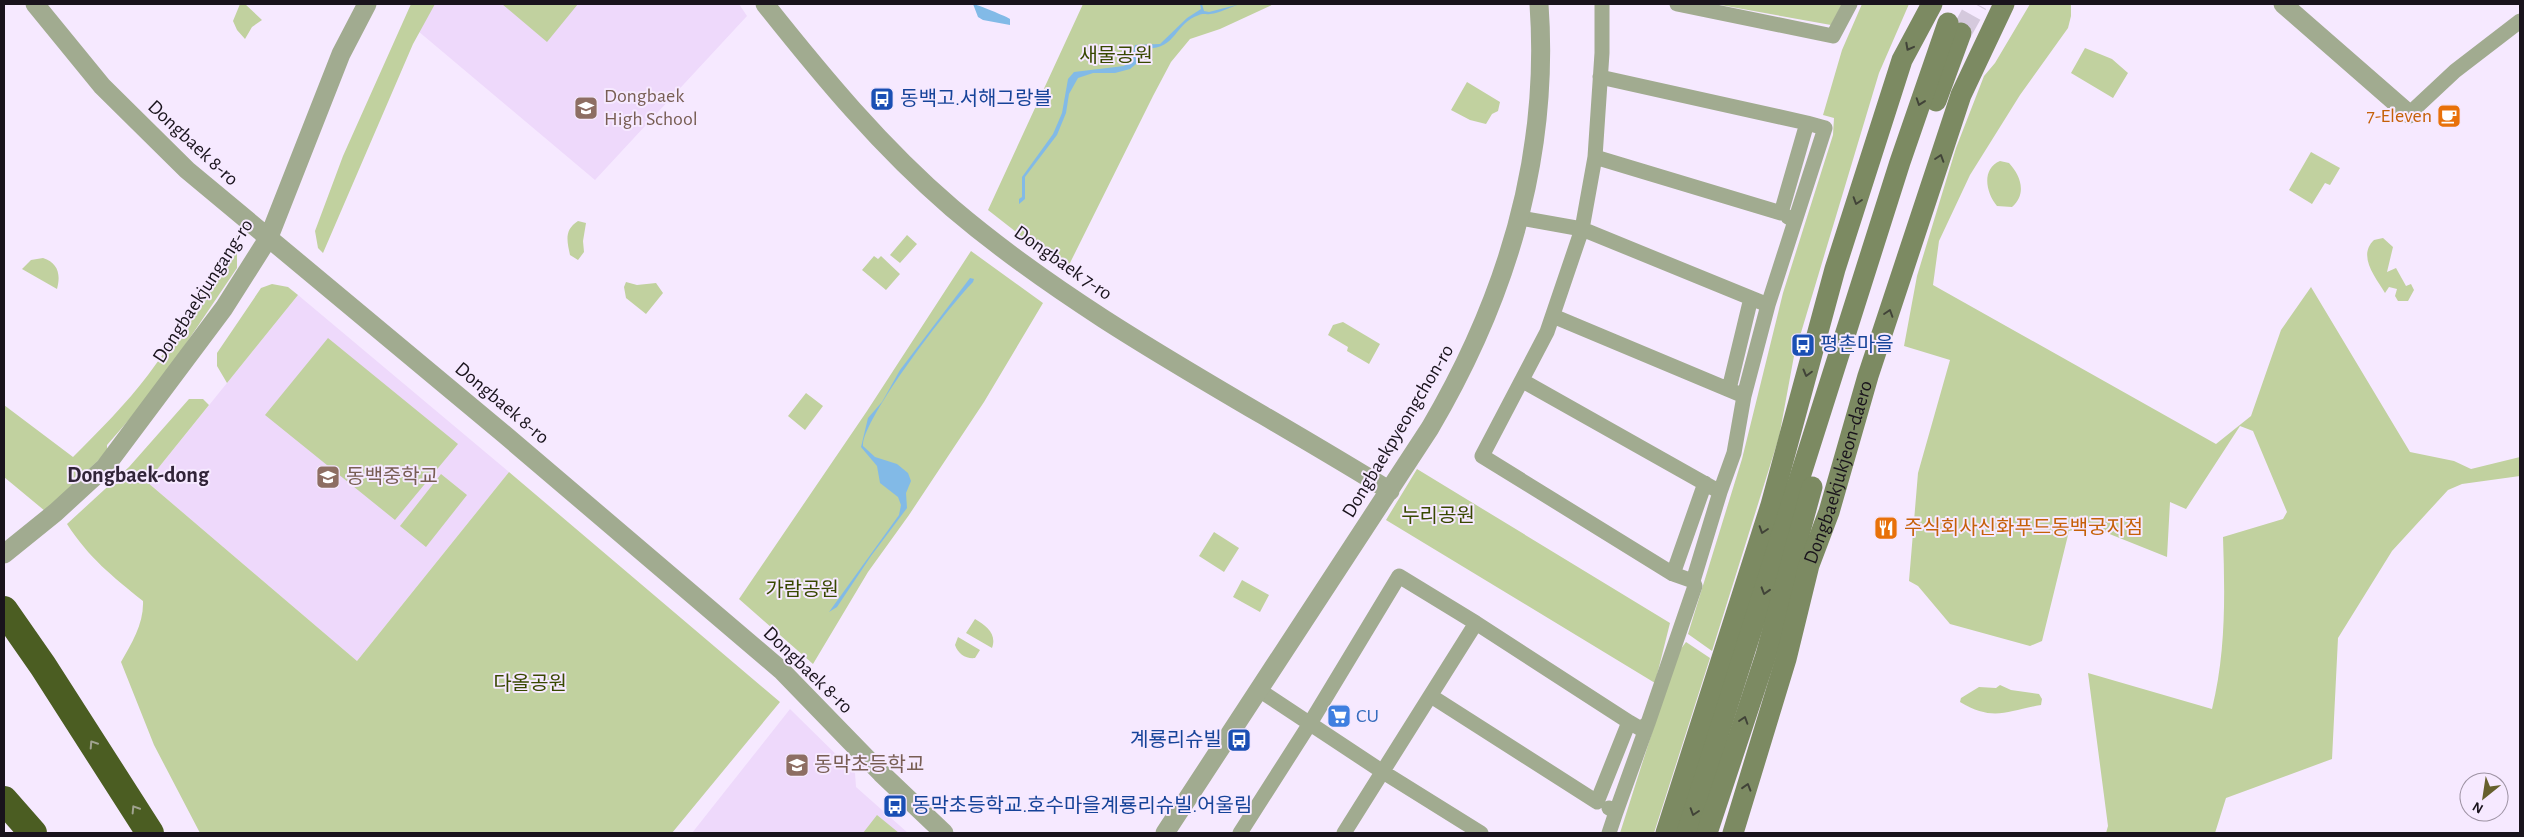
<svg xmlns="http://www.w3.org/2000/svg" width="2524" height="837" font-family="'Alegreya Sans','Noto Sans KR',sans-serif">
<rect width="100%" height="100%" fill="#f6e9ff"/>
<path fill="#eed9fb" d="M435,4H739L747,16L595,180L418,31Z
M298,295L509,472L357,661L147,482Z
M790,709L855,773L856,787L908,833H692Z"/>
<path fill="#c1d19f" d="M240,4H245L262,20L252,27L245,39L237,30L233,21Z
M411,4H435L413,44L323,253L318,248L315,231L343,156Z
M502,4H578L547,42Z
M1083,4H1274L1220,29L1190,39L1171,62L1153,96L1066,271L988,210Z
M1715,4H1842L1831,25Z
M1862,4H1909L1879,73L1794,356L1779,437L1712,651L1688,634L1742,459L1783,293L1833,135L1834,118L1823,115L1842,50Z
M2030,4H2071V16L2068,28L2020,95L1970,175L1939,241L1933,285L2216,444L2251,416L2281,330L2311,287L2410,452L2454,461L2471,469L2520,457V476L2462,484L2448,490L2392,551L2338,638L2332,759L2226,798L2215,833H2106L2108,826L2088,673L2212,709C2226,652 2225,595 2223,537L2283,519L2287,512L2253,431L2240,426L2186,509L2170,502L2167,557L2092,527L2069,531L2042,641L2030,646L1950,624L1918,586L1909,581L1918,473L1950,360L1904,346L1917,276L1956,148L1984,76L1995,63Z
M2085,48L2112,59L2128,73L2113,98L2071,73Z
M1467,82L1500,102L1498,111L1492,114L1486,124L1470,120L1451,110Z
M2311,152L2340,168L2330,185L2325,183L2312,204L2289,190Z
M2000,161L2009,163C2021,176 2027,194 2012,207L1997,206C1986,193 1981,169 2000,161Z
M578,221L586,223L583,241L584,252L578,260L570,255C567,241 564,230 578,221Z
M237,235V268L154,391L107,445V452L45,511L4,477V405L73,457C99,431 126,404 148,375C181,331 210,283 237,235Z
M907,235L917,244L900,263L890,255Z
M2383,238L2393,247L2387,272L2396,268L2406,286L2411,284L2414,290L2408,301H2398L2395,296L2397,289L2389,287L2385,293C2376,278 2357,256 2374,240Z
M971,251L1043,303L984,402L909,515L868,572L813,664L739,599L867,411Z
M874,256L878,259L881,256L900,274L886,290L862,270Z
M43,258C58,263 61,274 57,289L22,269L31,260Z
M626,282L637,285L656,283L663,293L646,314L626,298L624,287Z
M272,284L288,287L298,295L227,383L217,366V353L261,288Z
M1343,322L1380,344L1369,364L1347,351L1348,347L1328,335L1333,325Z
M328,338L458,444L395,520L265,415Z
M806,393L823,406L805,430L788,416Z
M189,399H203L209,405L147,482L357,661L509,472L780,702L672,833H200L154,745L121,662C132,643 144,623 143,601C112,576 89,558 67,524L129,467Z
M1417,469L1670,623L1655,683L1386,520Z
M441,474L467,495L426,547L400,526Z
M1214,532L1239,548L1224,572L1199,556Z
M1242,580L1269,595L1260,612L1233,597Z
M975,619C987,626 997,634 992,648L966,633Z
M958,637L980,650L975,658C966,659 958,654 955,645Z
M1686,642L1710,658L1654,833H1620L1677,654Z
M2000,685L2011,690L2039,694L2042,699L2041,705C2006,711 1994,722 1960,702L1961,698L1979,687L1996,688Z
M877,815L899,833H863Z"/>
<path fill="#82bae7" d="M973,4C976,4 1008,17 1010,19V25L983,20L978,17Z
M1200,4H1202L1204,11L1209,12L1240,4C1230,7 1220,13 1210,14C1206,15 1203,13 1199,15C1172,24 1178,53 1138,48L1136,64L1130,69L1115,73H1093L1078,78L1069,94L1066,113L1057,135L1025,177V199L1019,204V199L1022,197V177L1053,134L1062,113L1068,79L1074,72L1124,66L1131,59L1135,45L1160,44L1187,18L1201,9Z
M970,278L974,279L973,282C950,305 862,419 863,446L875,457L897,464L908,473L911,481L906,493L907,508L871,556L837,607L829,612L899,515L901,505L898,497L880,483L877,466L861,447L868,418L882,402L900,370Z"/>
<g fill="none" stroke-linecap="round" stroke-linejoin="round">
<path stroke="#d5c9dd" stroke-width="21" stroke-dasharray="21 11" stroke-linecap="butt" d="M1961,33L1977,4"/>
<path stroke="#a1ab90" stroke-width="15" d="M1677,4L1833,36L1850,4
M2409,114L2455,71L2520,21
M1595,157L1781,213L1807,123L1600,77
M1520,218L1582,229L1768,305L1744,396L1553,316
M1795,221L1825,128L1807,123
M1768,305L1795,221L1788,217
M1523,381L1720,492L1693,581L1673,574L1482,456L1547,332L1582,229L1595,157L1602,53V4
M1729,389L1751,298
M1720,492L1734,453L1744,396
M1673,574L1705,483
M1259,690L1383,772L1481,833
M1629,722L1641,729L1648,723L1695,586L1693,581
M1609,808L1616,812L1609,833
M1616,812L1648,723
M1240,833L1309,725L1399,576L1476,623L1629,722L1597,802L1431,696
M1344,833L1476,623"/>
<path stroke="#a1ab90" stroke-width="19" d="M35,4L102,86L187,170L504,434L781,670L881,773L944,833
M765,4C823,77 881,147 952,208C1085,321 1242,399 1390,491
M2283,4L2409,114
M4,554L56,512L105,467L224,308L269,237L341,54L367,4
M1165,833L1430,428C1507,297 1550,157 1539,4"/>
<g stroke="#7c8a62" stroke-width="21">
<path d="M1936,101L1961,33"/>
<path d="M1666,833L1771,505L1835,269L1902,60L1932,4"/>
<path d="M1687,833L1900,162L1948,23"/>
<path d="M1707,833L1766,655L1812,487"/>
<path id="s1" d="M1733,833L1786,659L1809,565L1829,512L1868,376L1961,95L2004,4"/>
</g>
<path stroke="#4b5d22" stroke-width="28" d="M4,610L43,666L150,833
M4,800L33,833"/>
</g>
<defs><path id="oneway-chevron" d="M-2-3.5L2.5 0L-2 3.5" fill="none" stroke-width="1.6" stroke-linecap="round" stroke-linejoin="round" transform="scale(1.25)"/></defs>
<g stroke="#414338">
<use href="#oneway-chevron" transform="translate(1909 47) rotate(118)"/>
<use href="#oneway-chevron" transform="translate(1920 102) rotate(109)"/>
<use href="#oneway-chevron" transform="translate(1940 158) rotate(-72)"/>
<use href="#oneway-chevron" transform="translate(1857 201) rotate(108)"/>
<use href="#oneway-chevron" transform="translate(1889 313) rotate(-72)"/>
<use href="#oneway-chevron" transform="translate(1807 373) rotate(105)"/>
<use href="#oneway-chevron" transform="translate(1763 530) rotate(108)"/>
<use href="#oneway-chevron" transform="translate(1765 591) rotate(107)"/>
<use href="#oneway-chevron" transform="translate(1744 720) rotate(-72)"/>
<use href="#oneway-chevron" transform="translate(1747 787) rotate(-73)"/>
<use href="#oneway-chevron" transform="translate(1694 812) rotate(108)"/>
</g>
<g stroke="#a0a390">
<use href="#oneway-chevron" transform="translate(93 744) rotate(-123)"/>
<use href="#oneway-chevron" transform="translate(135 809) rotate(-122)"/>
</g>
<defs>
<g id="bus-square" transform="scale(1.25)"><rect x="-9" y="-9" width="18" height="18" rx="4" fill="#1a4fb4" stroke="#f6e9ff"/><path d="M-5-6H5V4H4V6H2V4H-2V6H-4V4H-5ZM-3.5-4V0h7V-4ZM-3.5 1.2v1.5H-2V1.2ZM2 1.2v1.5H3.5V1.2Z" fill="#fff"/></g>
<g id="school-square" transform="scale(1.25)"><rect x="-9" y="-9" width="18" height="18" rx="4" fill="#8d6e63" stroke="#f6e9ff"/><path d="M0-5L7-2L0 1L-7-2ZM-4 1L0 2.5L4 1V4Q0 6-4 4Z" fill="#fff"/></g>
<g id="cafe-square" transform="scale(1.25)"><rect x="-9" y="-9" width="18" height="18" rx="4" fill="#e8710a" stroke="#f6e9ff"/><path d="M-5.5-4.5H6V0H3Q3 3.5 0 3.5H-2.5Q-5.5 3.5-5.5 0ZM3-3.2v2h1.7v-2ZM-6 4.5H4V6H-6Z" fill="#fff"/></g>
<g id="restaurant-square" transform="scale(1.25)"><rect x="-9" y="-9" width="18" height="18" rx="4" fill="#e8710a" stroke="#f6e9ff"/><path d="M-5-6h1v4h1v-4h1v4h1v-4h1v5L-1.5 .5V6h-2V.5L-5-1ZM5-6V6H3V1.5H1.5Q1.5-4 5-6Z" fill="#fff"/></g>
<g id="supermarket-square" transform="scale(1.25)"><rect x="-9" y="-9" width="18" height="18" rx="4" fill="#3f7fe0" stroke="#f6e9ff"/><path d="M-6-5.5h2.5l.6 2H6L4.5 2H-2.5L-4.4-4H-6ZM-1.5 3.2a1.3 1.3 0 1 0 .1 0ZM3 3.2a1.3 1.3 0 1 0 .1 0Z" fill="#fff"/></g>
</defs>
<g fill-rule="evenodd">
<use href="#bus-square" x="882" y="99"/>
<use href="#school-square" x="586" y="108"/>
<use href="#cafe-square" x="2449" y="116"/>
<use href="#bus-square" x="1803" y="345"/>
<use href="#school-square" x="328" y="477"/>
<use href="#restaurant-square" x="1886" y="528"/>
<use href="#supermarket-square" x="1339" y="716"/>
<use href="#bus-square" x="1239" y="740"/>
<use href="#school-square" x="797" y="765"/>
<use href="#bus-square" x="895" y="806"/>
</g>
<g text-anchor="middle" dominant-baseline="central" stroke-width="4" stroke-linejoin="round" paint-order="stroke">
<g font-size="20" fill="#384800" stroke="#f6e9ff">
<text x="1116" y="56">새물공원</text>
<text x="1438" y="516">누리공원</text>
<text x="802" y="590">가람공원</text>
<text x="530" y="684">다올공원</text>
</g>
<g font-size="20" fill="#785e54" stroke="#f6e9ff" text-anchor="start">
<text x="604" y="96">Dongbaek<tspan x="604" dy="23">High School</tspan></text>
<text x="346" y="477">동백중학교</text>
<text x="814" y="765">동막초등학교</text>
</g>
<g font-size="20" fill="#164399" stroke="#f6e9ff" text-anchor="start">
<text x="900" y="99">동백고.서해그랑블</text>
<text x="1820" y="345">평촌마을</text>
<text x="1222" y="740" text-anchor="end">계룡리슈빌</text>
<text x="912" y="806">동막초등학교.호수마을계룡리슈빌.어울림</text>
</g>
<g font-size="20" fill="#c56008" stroke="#f6e9ff" text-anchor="end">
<text x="2432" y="116">7-Eleven</text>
<text x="1904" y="528" text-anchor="start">주식회사신화푸드동백궁지점</text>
</g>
<g font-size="20" fill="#19131c" stroke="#f6e9ff">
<text transform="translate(193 143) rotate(43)">Dongbaek 8-ro</text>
<text transform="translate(1063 263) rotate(35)">Dongbaek 7-ro</text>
<text transform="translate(203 291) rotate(-57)">Dongbaekjungang-ro</text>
<text transform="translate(502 403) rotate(40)">Dongbaek 8-ro</text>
<text transform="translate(1398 431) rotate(-59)">Dongbaekpyeongchon-ro</text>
<text stroke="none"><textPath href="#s1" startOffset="376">Dongbaekjukjeon-daero</textPath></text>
<text transform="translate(808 670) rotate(44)">Dongbaek 8-ro</text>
</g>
<g font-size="20" fill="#366cbe" stroke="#f6e9ff" text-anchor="start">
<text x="1356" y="716">CU</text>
</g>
<g font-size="22" font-weight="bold" fill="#312438" stroke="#f6e9ff">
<text x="138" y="475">Dongbaek-dong</text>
</g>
</g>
<rect width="2524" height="837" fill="none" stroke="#19131c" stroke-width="10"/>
<g transform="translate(2484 797) rotate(210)"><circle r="24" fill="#f6e9ff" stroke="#9e93a4"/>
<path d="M0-4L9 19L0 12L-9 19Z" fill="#66602d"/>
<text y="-8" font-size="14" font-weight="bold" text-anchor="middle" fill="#19131c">N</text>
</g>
</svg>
